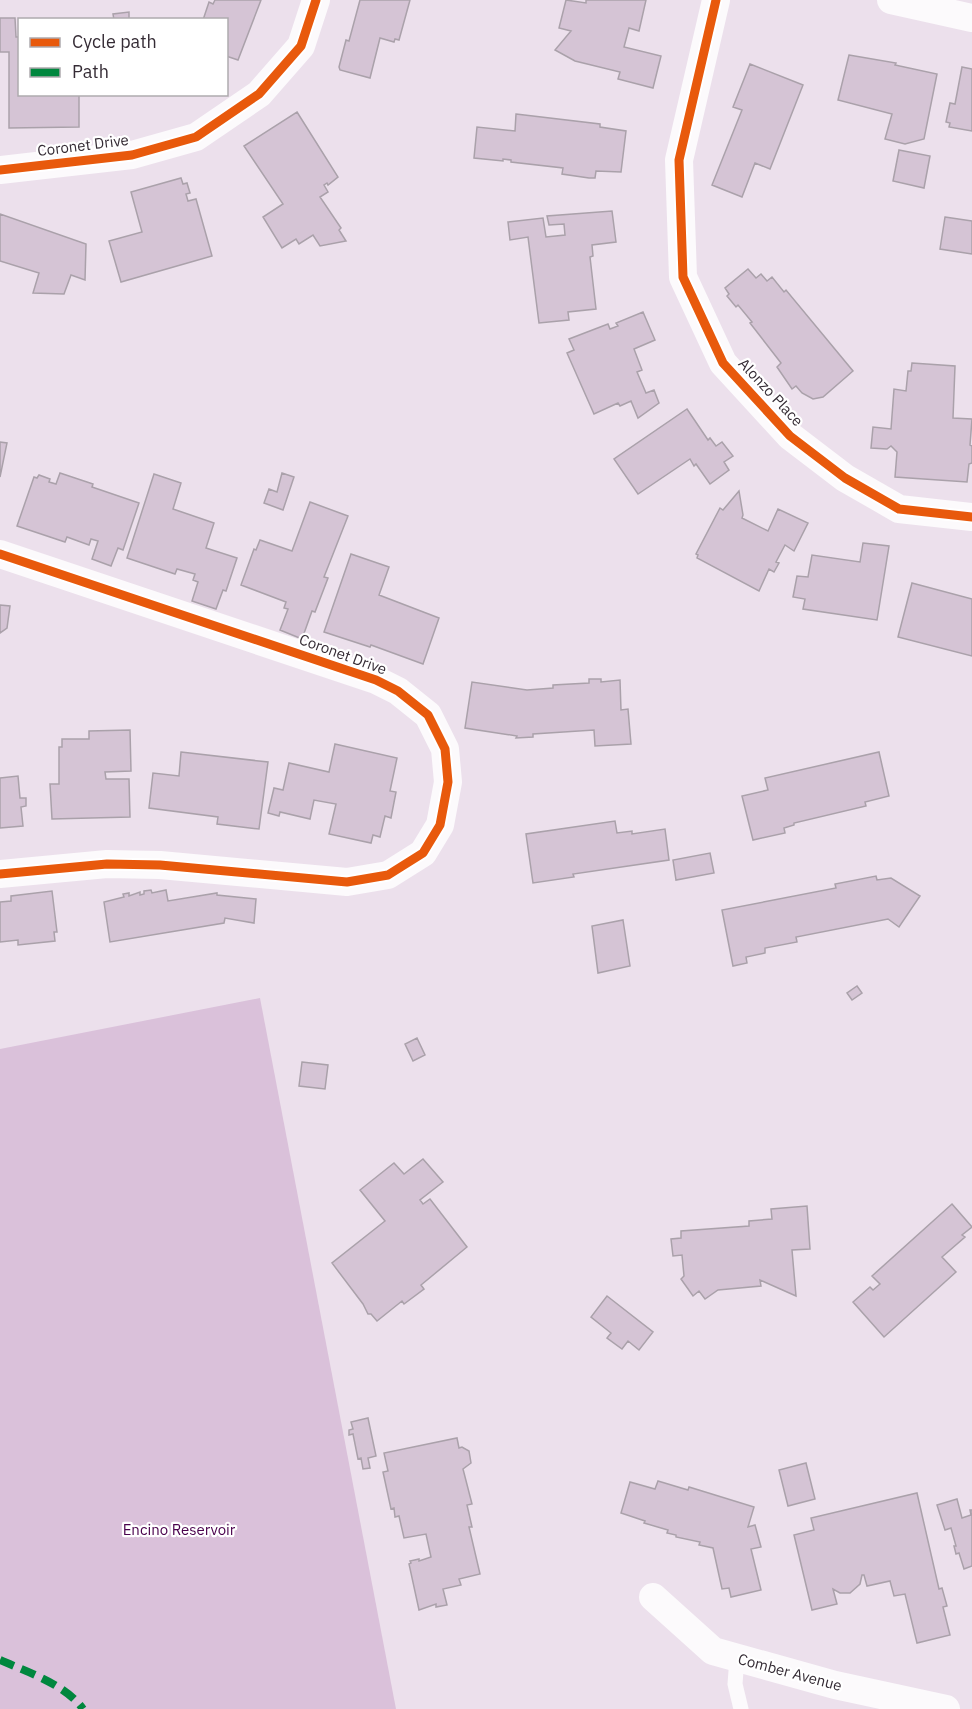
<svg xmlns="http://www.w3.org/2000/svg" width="972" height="1709" font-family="'IBM Plex Sans',sans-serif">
<rect width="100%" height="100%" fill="#ece0ec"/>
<path fill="#dac1da" d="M260,998L396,1709H0V1049Z"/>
<path fill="#d5c4d5" stroke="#aaa1aa" stroke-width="1.5" d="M215,0H261L238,60L226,56V20H203L209,2L213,4Z
M360,0H410L399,40L395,39L394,42L380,38L370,78L340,70L339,67L346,40L349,41Z
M566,0L586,3V0H646L639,31L629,28L624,47L661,56L653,88L618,79L620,72L575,61L555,50L571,31L559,28Z
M129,12V20H114L113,14Z
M0,18H15L16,37H20V94L79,95V127L9,128V52H0Z
M849,55L896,63L895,65L937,74L924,139L905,144L885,139L892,114L838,100Z
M750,64L803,85L770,169L755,163L742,197L712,185L742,110L733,107Z
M962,67L972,69V131L949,127L950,123L946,122L950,103L955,104Z
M297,112L338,177L328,185L327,183L324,185L328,192L320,197L341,228L339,230L346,241L320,246L313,235L299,244L296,239L282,248L263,217L283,204L244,146Z
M516,114L600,124V127L626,131L621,172L596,171L595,178H589L562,174L563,168L511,162V160L503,159V161L474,158L477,127L515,131Z
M899,150L930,156L924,188L893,181Z
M181,178L183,184L187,183L190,193L186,194L188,201L196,199L212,256L121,282L109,241L142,232L131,192Z
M612,211L616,242L592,245L593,256L590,257L596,309L568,312L569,320L539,323L528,237L510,240L508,222L543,218L546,237L565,235L564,224L549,225L547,216Z
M0,214L86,244L85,280L71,275L64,294L33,293L39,273L0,261Z
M945,217L972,221V254L940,249Z
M748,269L756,278L761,274L767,281L772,277L784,292L786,290L853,371L823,397L813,399L802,393L796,386L792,389L777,367L781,363L750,323L752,322L738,305L736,307L727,296L729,294L725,288Z
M643,312L655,340L634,349L642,370L637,372L646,393L654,390L659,403L638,418L631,401L620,406L618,403L594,414L567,353L574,350L569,339L608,324L610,329L618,326L616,323Z
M912,363L955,366L953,418L972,419L970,445L972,446V463L969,464L967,482L895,477L897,452L891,446L887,449L871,448L873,427L891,429L894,389L906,391L908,371H911Z
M687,409L708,440L710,438L716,446L722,442L733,456L724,462L729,470L710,484L696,464L694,466L690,459L638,494L614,459Z
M0,442L7,443L0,477Z
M60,473L93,484L92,487L139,503L123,550L118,548L111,566L92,559L98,541L91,539L89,545L67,537L65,542L17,526L34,477L37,478L39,475L50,479L49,482L56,484Z
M282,473L294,477L283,510L264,503L269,489L277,492Z
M154,474L181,483L173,509L214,523L206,548L237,558L226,591L223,590L216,609L192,601L198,582L193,580L195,574L177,569L175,574L127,558Z
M739,491L743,515L742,518L768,531L778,509L808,523L794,551L785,545L776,562L779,563L774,572L769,569L759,591L697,558L698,555L696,554L720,508L723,510Z
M310,502L348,516L324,577L328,578L315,612L312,611L302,639L280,630L288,609L284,608L286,602L241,585L254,549L256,550L260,540L292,551Z
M863,543L889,546L877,620L803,609L805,599L793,597L797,576L808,577L812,555L860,562Z
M351,554L389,567L379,595L439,618L423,664L371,645L370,647L324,632Z
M912,583L972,599V656L898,637Z
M0,605L10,606L7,628L0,633Z
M589,679H601V682L620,680L621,710L628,709L631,744L595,746L594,730L533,734V737L516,738L517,736L465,728L472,682L527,690L553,688V685L589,683Z
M130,730L131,771L105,772L106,779H129L130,817L52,819L50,784H59V747H62V739H89V731Z
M335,744L397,758L390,791L396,792L391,818L385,816L380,837L373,835L371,843L329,834L336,804L314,800L310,819L280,812L279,816L268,813L274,788L283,790L289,763L329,772Z
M181,752L268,762L259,829L217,824L218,817L149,808L153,773L179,776Z
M879,752L889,796L865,802L866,806L794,823V825L784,828L785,833L753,840L742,796L768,790L765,778Z
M18,776L20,798H26V806L21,807L23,826L0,828V778Z
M615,821L617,833L632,831V834L665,829L669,860L573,874L574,877L533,883L526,834Z
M710,853L714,873L676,880L673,860Z
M876,876L877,880L891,878L920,896L899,927L888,919L796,937L797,942L765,948V953L746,957L747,963L733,966L722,910L836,888L835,884Z
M151,890L152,893L166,890L168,901L217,893V895L256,899L254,923L225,918L224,923L110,942L104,902L124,897L123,894L129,893V896L140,892V895L144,894V891Z
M52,891L57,932H54L55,941L18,945V940L0,942V902L11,901V896Z
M623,920L630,966L598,973L592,926Z
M857,986L862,993L852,1000L847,993Z
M417,1038L425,1055L413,1061L405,1044Z
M302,1062L328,1065L325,1089L299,1086Z
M423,1159L443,1182L420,1200L423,1204L430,1199L467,1247L421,1285L424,1289L404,1304L402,1301L377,1321L371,1314H368L363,1304L332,1263L385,1221L360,1190L394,1163L404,1174Z
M952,1204L972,1227L962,1235L965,1237L942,1257L956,1272L884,1337L853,1302L870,1287L873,1290L880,1284L872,1276Z
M807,1206L810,1249L792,1250L796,1296L760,1280L761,1286L718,1290L705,1299L699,1291L693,1296L681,1279L684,1276L682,1255L673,1256L671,1239L681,1238V1231L749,1226V1221L772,1219L771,1209Z
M607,1296L653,1332L639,1350L628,1341L622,1349L607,1338L611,1333L591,1317Z
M368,1418L376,1456L368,1458L370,1468L363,1469L361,1458L358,1459L353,1434L349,1435V1430L353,1429L351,1422Z
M457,1438L459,1448L462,1447L469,1451L471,1463L463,1469L472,1504L467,1505L472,1527H469L480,1574L459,1579L461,1585L443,1589L447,1605L436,1607V1604L419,1610L409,1564L411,1563L410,1561L419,1559V1561L431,1557L426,1534L404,1538L399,1516L395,1517L394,1508L391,1509L383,1472L388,1471L384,1453Z
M806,1463L815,1499L788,1506L779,1470Z
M658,1481L688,1490L689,1487L754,1507L748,1527L755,1525L761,1547L751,1549L761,1590L731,1597L729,1588L722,1589L713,1548L699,1545L700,1542L676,1537V1535L667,1533L668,1530L644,1523L645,1521L621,1513L630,1482L655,1489Z
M917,1493L939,1589L942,1588L947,1606L943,1607L950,1635L917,1643L905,1594L894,1596L890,1581L867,1586L864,1575H862L860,1584L850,1593H840L833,1589L837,1604L812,1610L794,1535L814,1530L811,1518Z
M957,1499L962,1518L971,1515L970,1510H972V1566L964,1569L959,1553L956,1554L954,1546H956L951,1528L945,1530L937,1505Z"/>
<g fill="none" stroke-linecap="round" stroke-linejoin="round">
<path stroke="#fcfafc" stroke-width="15" d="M737,1658L735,1684L741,1709"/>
<path stroke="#fcfafc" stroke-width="28" d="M716,0L679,160L683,277L723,363L790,436L845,478L899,509L972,517
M891,0L972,18
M0,170L132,155L196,137L259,94L301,46L316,0
M0,554L376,680L398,691L428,715L445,749L448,782L440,825L423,853L388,875L347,882L160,865L107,864L0,874
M653,1597L713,1651L835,1685L946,1709"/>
<path stroke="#00873e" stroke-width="8" stroke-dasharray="15 8" stroke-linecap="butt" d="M0,1660C27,1672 65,1684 83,1709"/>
<g stroke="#fff" stroke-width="13">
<path id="cycleway" d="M716,0L679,160L683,277L723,363L790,436L845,478L899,509L972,517
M0,170L132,155L196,137L259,94L301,46L316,0
M0,554L376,680L398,691L428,715L445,749L448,782L440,825L423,853L388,875L347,882L160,865L107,864L0,874"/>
</g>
<use href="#cycleway" stroke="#e8590c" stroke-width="9"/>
</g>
<g text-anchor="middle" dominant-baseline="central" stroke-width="4.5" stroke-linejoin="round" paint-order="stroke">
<g font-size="15" fill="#352c35" stroke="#fff">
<text transform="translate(83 145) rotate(-7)">Coronet Drive</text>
<text transform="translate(771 392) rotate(47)">Alonzo Place</text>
<text transform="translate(343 654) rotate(20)">Coronet Drive</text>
<text transform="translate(790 1672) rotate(15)">Comber Avenue</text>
</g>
<g font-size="15" fill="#4a024d" stroke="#fff">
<text x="179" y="1529">Encino Reservoir</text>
</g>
</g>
<rect x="18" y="18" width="210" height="78" fill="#ffffff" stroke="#aeabae" stroke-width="1.5"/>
<rect x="30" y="38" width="30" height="9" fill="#e8590c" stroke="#aeabae" stroke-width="1.5"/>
<text x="72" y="48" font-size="18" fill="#352c35">Cycle path</text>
<rect x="30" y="68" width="30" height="9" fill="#00873e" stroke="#aeabae" stroke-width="1.5"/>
<text x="72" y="78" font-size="18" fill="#352c35">Path</text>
</svg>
